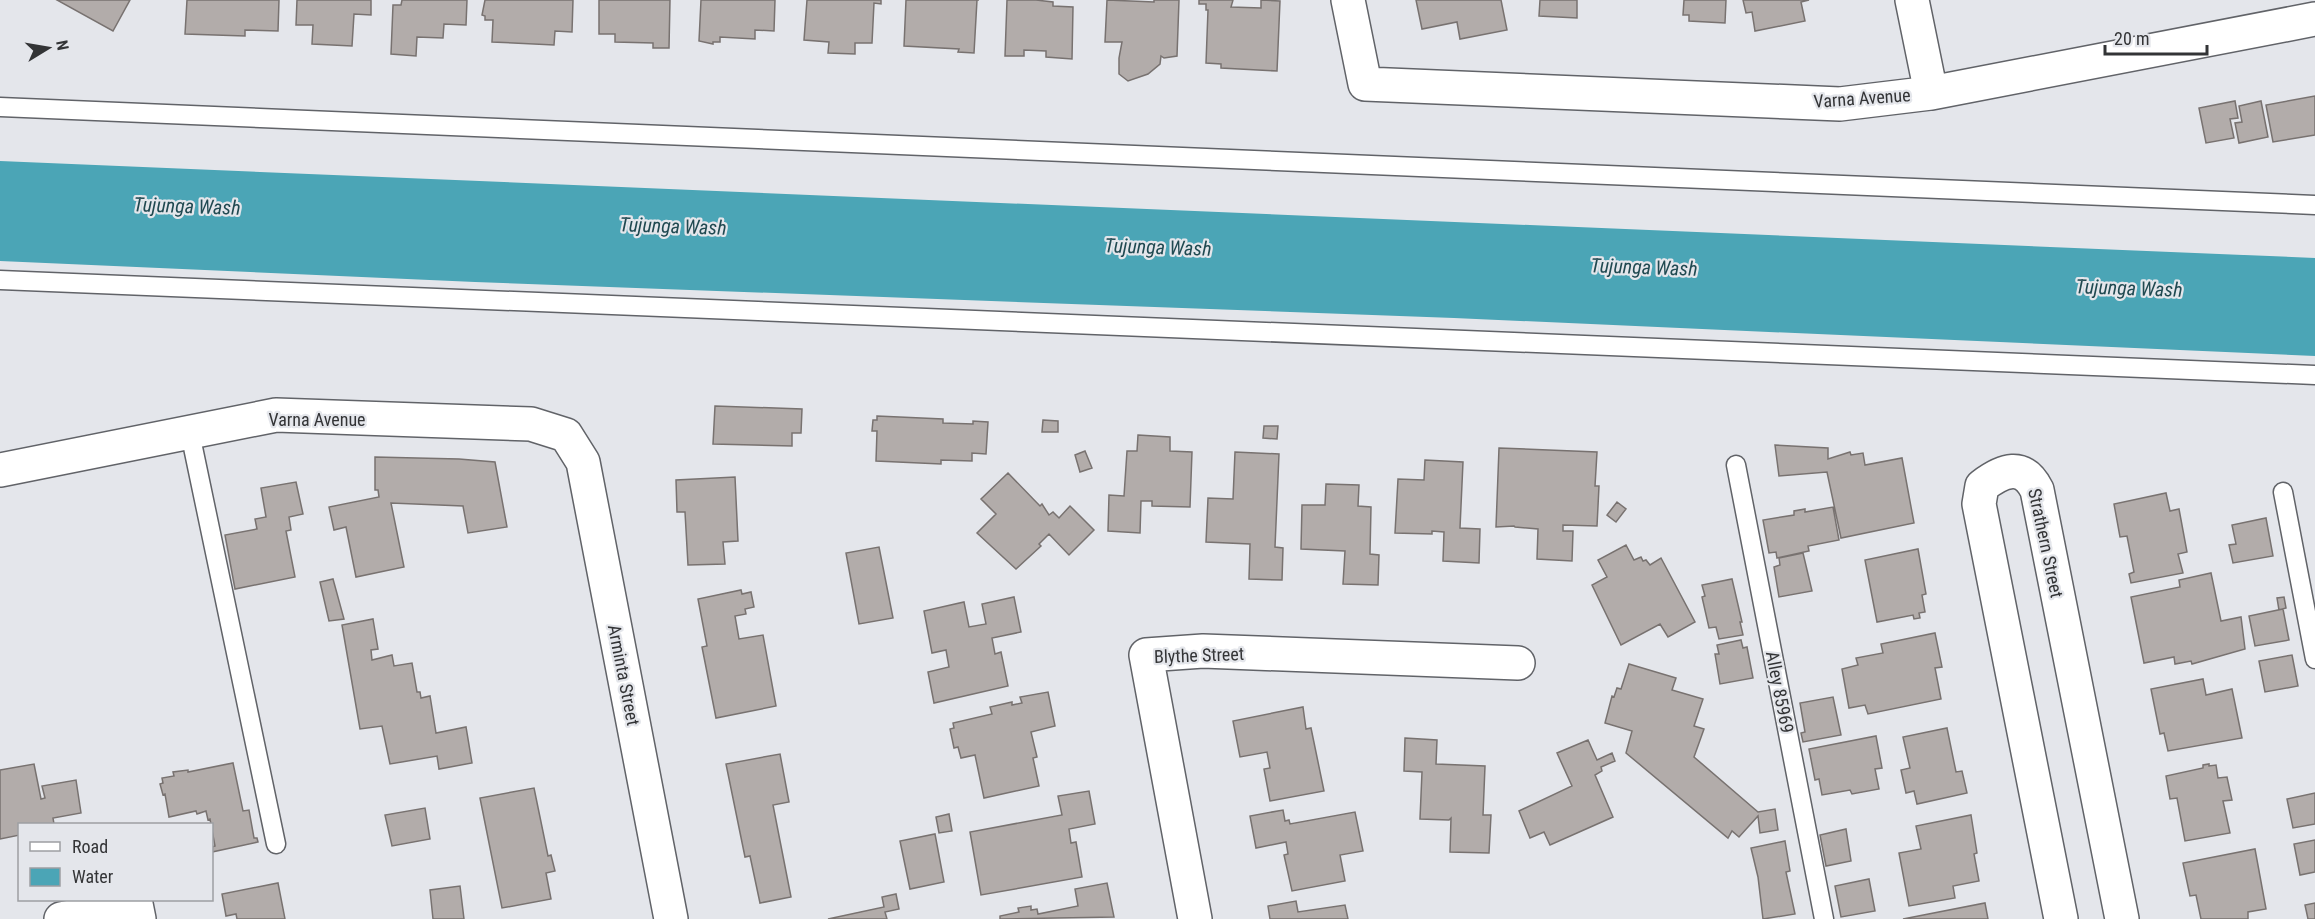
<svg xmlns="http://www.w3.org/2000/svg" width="2315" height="919" font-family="'Roboto Condensed',sans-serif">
<rect width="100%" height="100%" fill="#e4e6eb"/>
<path fill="#4ba5b6" d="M0,161L2315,258V356L1454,318L475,282L0,261Z"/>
<path fill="#b2acaa" stroke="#787270" stroke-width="1.5" d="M57,0H130L113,31Z
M187,0H279L278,31L245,30V36L185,34Z
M297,0H371V15L354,14L352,46L312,44L313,25H296Z
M402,0H467L466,25L444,24L443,38L417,37L416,56L391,54L393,5H401Z
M485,0H573L572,32L555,31L554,45L492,42L493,20H485V16L482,15Z
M599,0H670L669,48H653V43L615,42V34H599Z
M701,0H775L774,31L755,30V39L720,37V42H713V44L699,41Z
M807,0H881V4L874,3L872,43H855V54L828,53L829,42L804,40Z
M906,0H979H977L974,53L958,52L959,49L904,46Z
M1007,0H1036L1053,2V6L1073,7L1072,59L1046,57V51L1024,50V56H1005Z
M1107,0L1154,2V0H1179L1177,56L1164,58L1161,56L1160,64L1148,74L1128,81L1119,74V58L1122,42H1105Z
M1199,0H1233L1231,7L1261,8V0L1280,1L1277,71L1221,68V64L1206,63L1208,10H1206V4H1199Z
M1416,0H1501L1507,30L1460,39L1457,22L1422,29Z
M1540,0H1577V18L1539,16Z
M1684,0H1726L1725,23L1689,21V15H1683Z
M1743,0H1809L1801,2L1805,21L1755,31L1752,12L1746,13Z
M2315,96V135L2273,142L2266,105Z
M2235,101L2238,118L2230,119L2234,138L2206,143L2199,108Z
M2261,101L2268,137L2239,143L2235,123L2242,122L2239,106Z
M715,406L802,409L801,433H792V446L713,444Z
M877,416L943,419V423L973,424V421L988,422L986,454L972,453V461L941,460V464L876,461L877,431H872L873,420H877Z
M1043,420L1058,421V432H1042Z
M1264,426H1278L1277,439L1263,438Z
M1138,435L1170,437V451L1192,452L1190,507L1152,506V501H1141L1140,533L1108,531L1109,495L1124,496L1127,451H1137Z
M1775,445L1828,448V459L1850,452L1851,455L1863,453L1865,465L1902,458L1914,523L1841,538L1827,472L1779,476Z
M1499,448L1597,452L1595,486H1599L1597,526L1563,525V531H1573L1572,561L1537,559L1538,529L1515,527L1514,526L1496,527Z
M1085,451L1092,468L1080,472L1075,455Z
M1235,452L1279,454L1275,547L1283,548L1282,580L1249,579L1250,544L1206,542L1208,498L1233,499Z
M375,457L459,459L495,462L507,527L468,533L463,506L391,503L404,567L356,577L346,527L334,530L329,507L379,497L378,490H375Z
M1425,460L1463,462L1460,528L1480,529L1479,563L1443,561L1444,532L1432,531V534L1395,533L1398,479L1424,480Z
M1008,473L1040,506L1042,504L1049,515L1053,512L1059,518L1070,506L1094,530L1069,555L1049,534L1039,544L1041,546L1016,569L977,533L996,514L981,499Z
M735,477L738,541L723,542L725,564L688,565L685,512H677L676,480Z
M296,482L303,514L289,517L291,530L286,531L295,577L235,589L225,535L257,529L255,519L266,517L261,488Z
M1326,484L1359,485L1358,506L1371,507L1370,554L1379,555L1378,585L1343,584L1345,551L1301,549L1302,505H1325Z
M2166,493L2170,511L2179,509L2187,552L2178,554L2183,573L2131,583L2129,574L2134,572L2127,536L2120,537L2114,504Z
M1617,502L1626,509L1616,522L1607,515Z
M1833,507L1839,540L1808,546L1809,551L1777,558L1776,552L1769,553L1763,520L1794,515V511L1805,509V512Z
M2266,518L2273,556L2233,563L2229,545L2236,544L2232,525Z
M1626,545L1634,560L1641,557L1643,561L1646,560L1650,565L1661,558L1695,622L1668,637L1660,624L1621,645L1592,585L1607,577L1598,560Z
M879,547L893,618L859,624L846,553Z
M1918,549L1926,594L1922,595L1925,612L1919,613L1920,618L1914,619L1913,615L1877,622L1865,560Z
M1803,553L1812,591L1779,597L1774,567L1780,565L1779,558Z
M2211,573L2221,621L2241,617L2245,649L2192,664L2191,661L2175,664L2174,657L2144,663L2131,597L2180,587L2179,580Z
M333,579L344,619L329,621L320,582Z
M1732,579L1742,622H1740L1743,635L1719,639L1716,627L1709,628L1702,597L1705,596L1702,585Z
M741,590L742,594L751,592L754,607L745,609L746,614L735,616L739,639L763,635L776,706L716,718L702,647L707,646L698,599Z
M1014,597L1021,632L992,638L995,654L1001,652L1008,686L934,703L928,672L949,667L946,650L932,653L924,611L964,602L969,627L986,624L982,604Z
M2284,597L2286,608L2279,610L2277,598Z
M2283,609L2289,640L2255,646L2249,616Z
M373,619L378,649L371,650L372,660L392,655L394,666L412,663L417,692H420L421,698L430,696L436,733L466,727L472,763L439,769L437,756L390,764L382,726L360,729L342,625Z
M1935,633L1942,667L1935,668L1941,699L1868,714L1865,705L1849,708L1842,669L1858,665L1856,658L1883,653L1881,644Z
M1741,640L1743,648L1747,647L1753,678L1720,684L1715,654H1719L1717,645Z
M2292,655L2298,686L2265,692L2259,661Z
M1629,664L1676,678L1672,690L1703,699L1694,726L1704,729L1694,757L1758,812L1775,809L1778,830L1760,833L1758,816L1739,837L1732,831L1728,838L1626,753L1632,731L1605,723L1612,696L1614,697L1617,688L1621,689Z
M2203,679L2206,695L2232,689L2242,738L2168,751L2164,733L2160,734L2151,689Z
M1048,692L1055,726L1031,732L1037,757L1033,758L1039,786L984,798L975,755L961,758L958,747L954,748L950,729L954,728L953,723L992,714L990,707L1012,702V705L1022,703L1020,697Z
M1833,697L1841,735L1803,742L1801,733L1805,732L1800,703Z
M1303,707L1306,729L1311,728L1324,791L1270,801L1264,769L1270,768L1267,752L1240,757L1233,721Z
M1947,728L1956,772L1962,771L1967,793L1917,804L1914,791L1906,793L1901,770L1910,768L1903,737Z
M1876,736L1882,768L1875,769L1879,789L1852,794L1850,790L1822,795L1819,779L1815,780L1809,749Z
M1405,738L1437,740L1436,764L1485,766L1483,815H1491L1489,853L1450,852L1451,818L1449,820L1420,819L1422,772L1404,771Z
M1588,740L1597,760L1612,753L1615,761L1601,767L1602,771L1595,775L1613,817L1550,845L1544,832L1530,838L1519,811L1572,786L1557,753Z
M780,754L789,802L773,805L791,897L760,903L750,856L745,857L726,764Z
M233,763L243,811L249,810L254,838H257L258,842L212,852V847L215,846L210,819L208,820L206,811L197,814L196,811L169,817L165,794L163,795L160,784L163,783L162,778L174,776L173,772L188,770V772Z
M34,764L41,799L45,798L42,786L76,780L81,813L53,818L54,824H20V835L0,839V770Z
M2209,764V766L2216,765L2218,778L2227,777L2232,800L2223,801L2230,833L2185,841L2177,798L2170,799L2166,776L2203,768V765Z
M534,788L548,856L551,855L555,871L546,873L551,899L502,908L480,798Z
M1089,791L1095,824L1069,829L1071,843L1076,842L1082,877L981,895L970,832L1062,815L1058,796Z
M2315,793V824L2293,828L2287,799Z
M425,808L430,839L392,846L385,815Z
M1283,810L1285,821L1289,820L1290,824L1355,812L1363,851L1340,855L1345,881L1292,891L1284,855L1288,854L1286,842L1256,848L1250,816Z
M949,814L952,831L939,833L936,817Z
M1971,815L1977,853L1974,854L1979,881L1953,886L1955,898L1909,906L1899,853L1921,849L1916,826Z
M1846,829L1851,861L1826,866L1820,835Z
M935,834L944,882L910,889L900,841Z
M2315,840V872L2300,875L2294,844Z
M1785,841L1790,871L1786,872L1795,914L1763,919L1758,877L1751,848Z
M2255,849L2266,909L2248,912V919H2201L2196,895L2190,896L2183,863Z
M1869,879L1875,911L1841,917L1835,886Z
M278,883L285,919H237L236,914L226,916L222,894Z
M1107,883L1114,917L1000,919V916L1019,912L1018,908L1031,906V910L1037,909L1038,914L1078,906L1075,889Z
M460,886L464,919H433L430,890Z
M896,894L899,909L885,912L887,919H828L884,907L882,897Z
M1296,901L1298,912L1345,905L1348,919H1270L1268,906Z
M1985,903L1988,919H1903Z
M2315,903V919H2308L2305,905Z"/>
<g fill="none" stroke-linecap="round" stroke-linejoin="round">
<g stroke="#616368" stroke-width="21">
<path id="lane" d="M0,107L2315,205
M0,280L2315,375
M190,433L276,844
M1736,465L1824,919
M2283,492L2315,659"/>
</g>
<g stroke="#616368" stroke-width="36">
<path id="street" d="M1348,0L1365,84L1840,104L1931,93L2315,19
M1912,0L1931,93
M0,470L276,415L531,424L566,435L583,462L671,919
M61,919L136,904L139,919
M1195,919L1146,655L1203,651L1518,663
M2061,919L1979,504L1982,486C2003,470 2023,462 2037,490L2122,919"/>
</g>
<use href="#lane" stroke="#fff" stroke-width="18"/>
<use href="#street" stroke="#fff" stroke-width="33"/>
</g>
<g text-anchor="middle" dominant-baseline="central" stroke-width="4.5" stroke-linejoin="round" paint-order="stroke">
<g font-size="18" fill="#333436" stroke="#e4e6eb">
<text transform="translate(1862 98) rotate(-4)">Varna Avenue</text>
<text x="317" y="419">Varna Avenue</text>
<text transform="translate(2046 543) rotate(78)">Strathern Street</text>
<text transform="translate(1199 655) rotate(-2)">Blythe Street</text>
<text transform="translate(624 675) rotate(79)">Arminta Street</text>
<text transform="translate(1780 692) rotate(79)">Alley 85969</text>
</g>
<g font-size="20" font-style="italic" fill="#204951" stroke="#e4e6eb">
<text transform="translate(187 206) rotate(2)">Tujunga Wash</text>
<text transform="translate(673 226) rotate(2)">Tujunga Wash</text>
<text transform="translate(1158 247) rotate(2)">Tujunga Wash</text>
<text transform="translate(1644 267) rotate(2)">Tujunga Wash</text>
<text transform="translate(2129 288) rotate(2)">Tujunga Wash</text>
</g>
</g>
<rect x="18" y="823" width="195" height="78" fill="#e4e6eb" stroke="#9d9fa3" stroke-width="1.5"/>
<rect x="30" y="842" width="30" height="9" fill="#ffffff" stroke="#9d9fa3" stroke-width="1.5"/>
<text x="72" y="853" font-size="18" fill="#333436">Road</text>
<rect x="30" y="868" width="30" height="18" fill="#4ba5b6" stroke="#9d9fa3" stroke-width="1.5"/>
<text x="72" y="883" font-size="18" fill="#333436">Water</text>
<g transform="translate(48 48) rotate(79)" stroke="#e4e6eb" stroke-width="4.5" paint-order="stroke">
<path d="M0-4.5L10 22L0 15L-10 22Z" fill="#333436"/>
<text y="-9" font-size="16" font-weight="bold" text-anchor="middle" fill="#333436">N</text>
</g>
<path d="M2105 45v9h102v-9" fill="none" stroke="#333436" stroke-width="3"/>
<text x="2114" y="45" font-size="18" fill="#333436" stroke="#e4e6eb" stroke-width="4.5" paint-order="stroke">20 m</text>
</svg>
